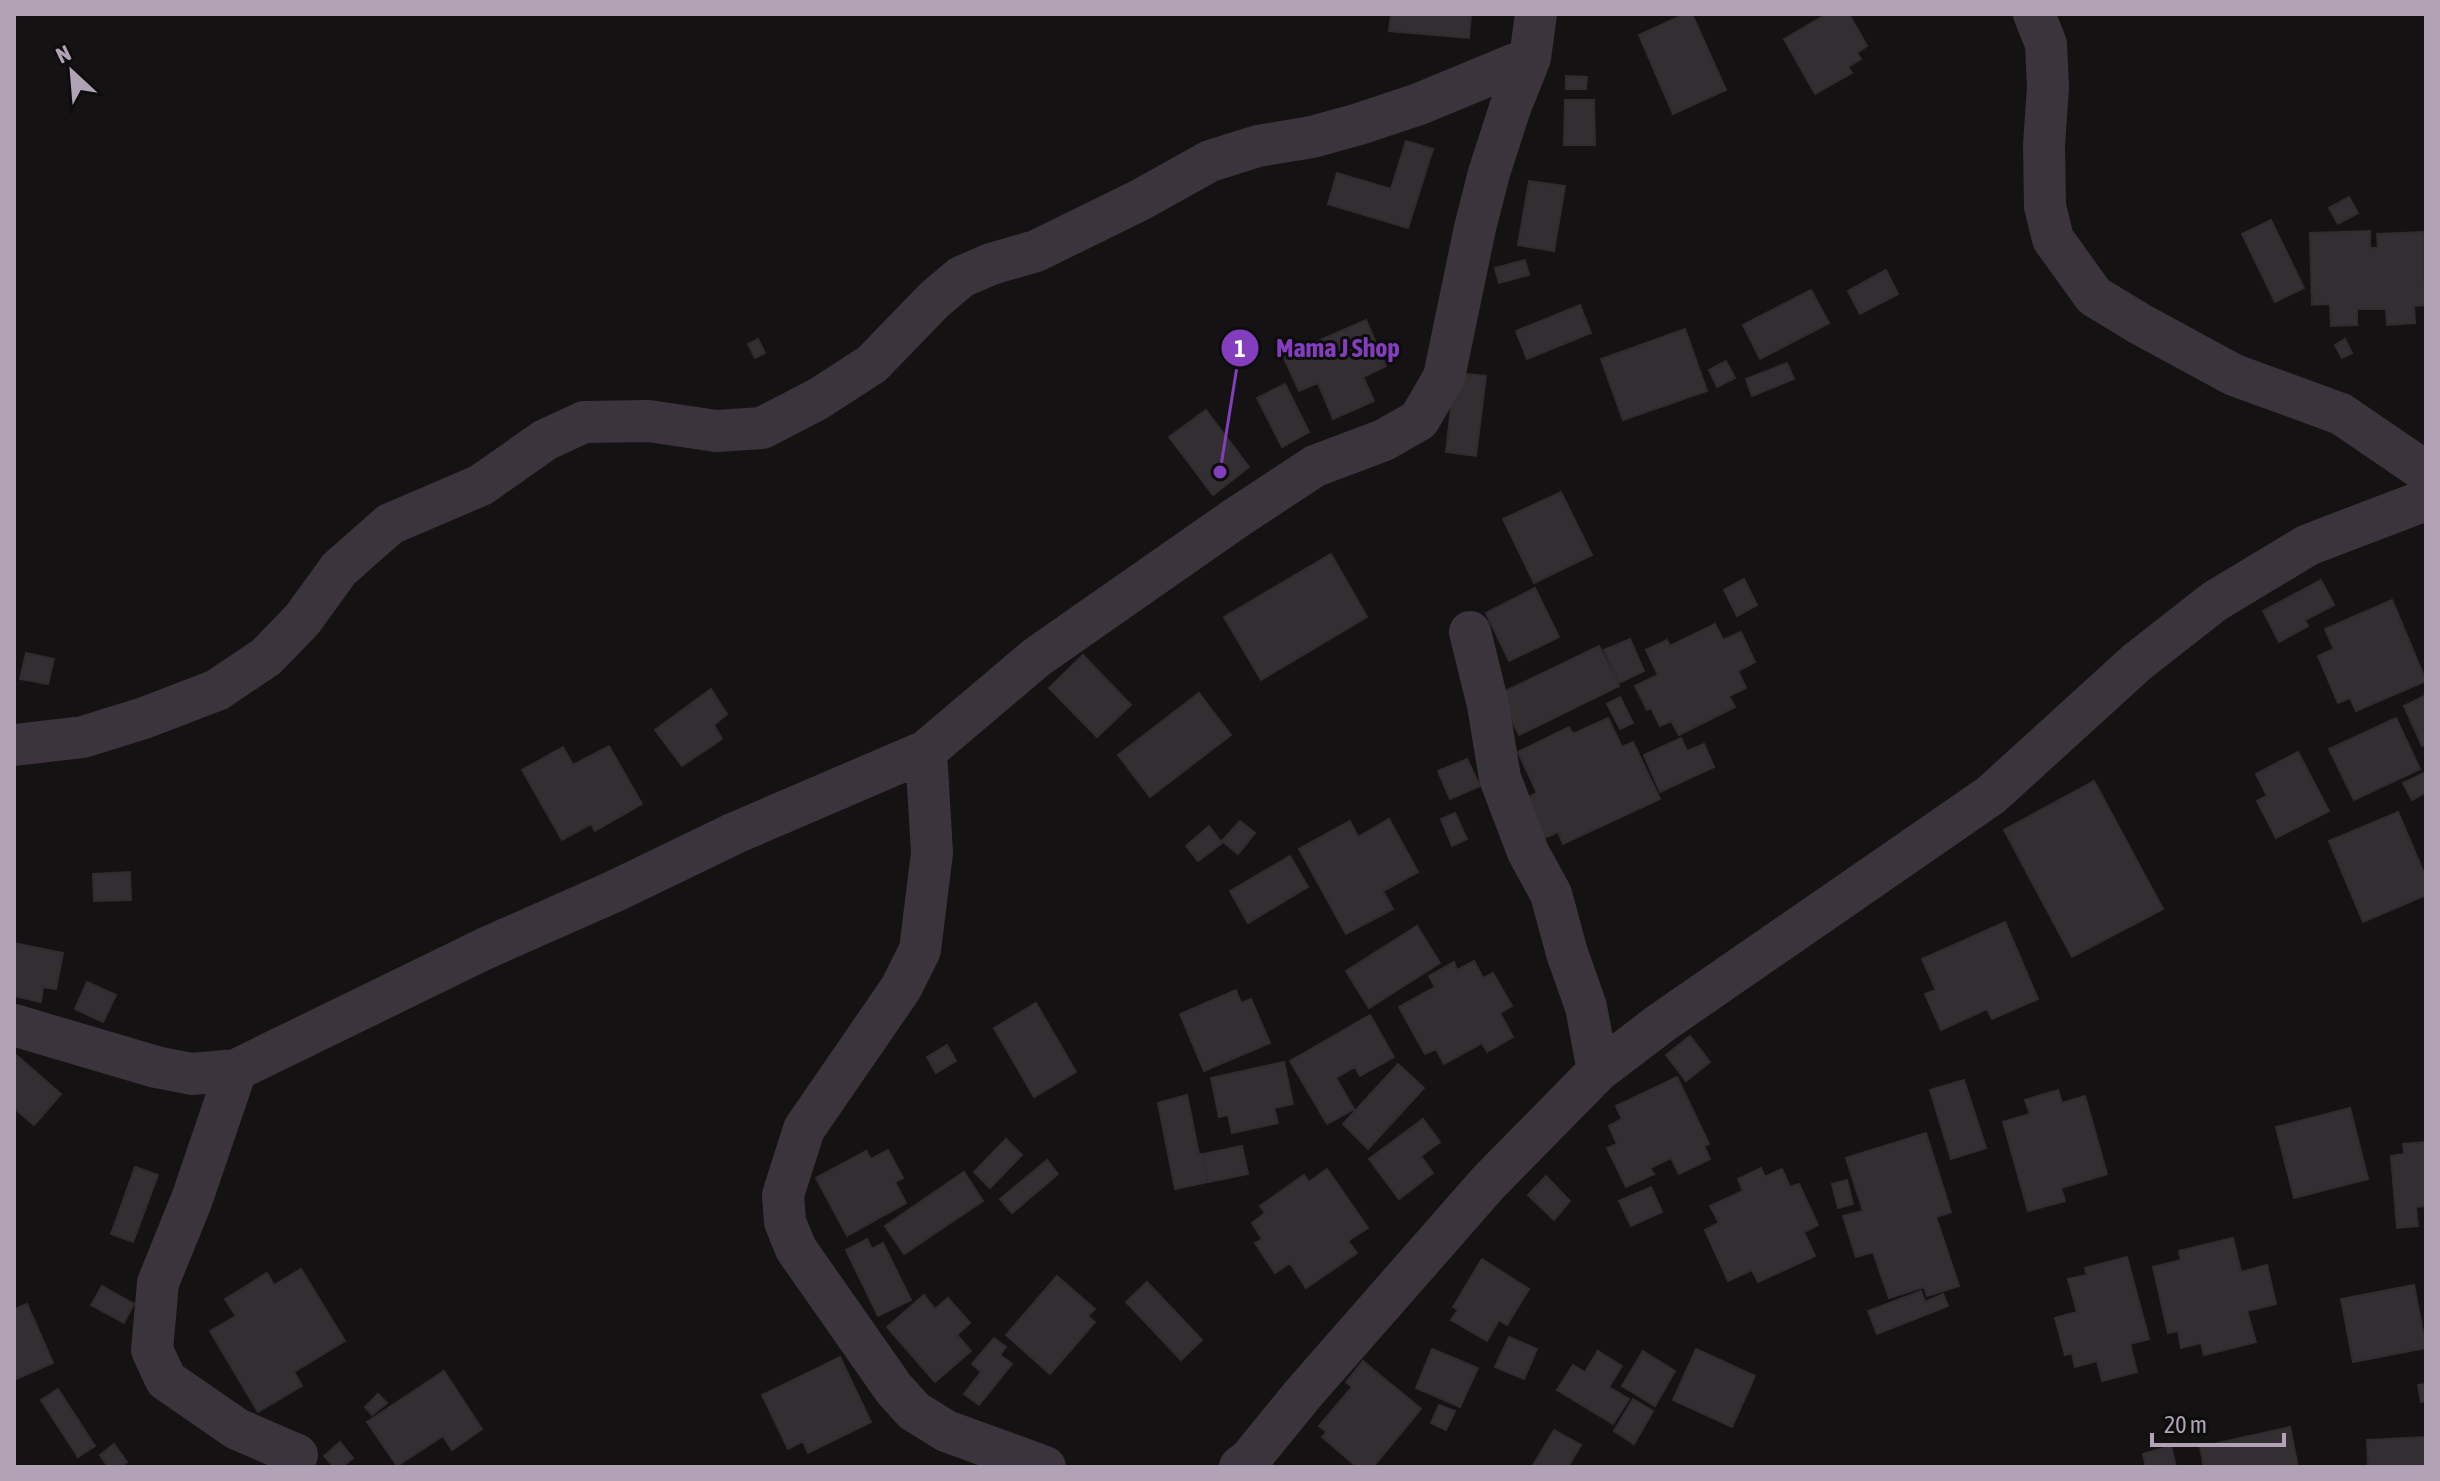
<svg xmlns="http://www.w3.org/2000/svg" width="2440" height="1481" font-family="'Asap Condensed',sans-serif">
<rect width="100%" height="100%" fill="#141213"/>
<path fill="#332e32" stroke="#302b2f" stroke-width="2" d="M1391,14H1471L1469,38L1389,31Z
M1685,14H1692L1726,90L1673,114L1639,35Z
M1827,14H1849L1867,46L1857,53L1861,59L1848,67L1852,73L1815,94L1784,39Z
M1566,76L1587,77L1586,89H1566Z
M1565,100H1594L1595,145H1564Z
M1406,141L1433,149L1408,228L1328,204L1337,173L1391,189Z
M1529,181L1565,186L1554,251L1518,245Z
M2349,197L2358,213L2338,224L2329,208Z
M2271,220L2304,288L2275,302L2242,234Z
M2370,231V248H2378L2377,234L2423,232L2425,305L2414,306L2415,323L2387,325L2386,309H2357V325L2331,326L2330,304L2312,305L2310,233Z
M1525,260L1529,275L1499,283L1495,268Z
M1886,270L1898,294L1860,314L1848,291Z
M1811,290L1829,323L1760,359L1743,325Z
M1580,305L1591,333L1527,359L1516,331Z
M1366,320L1386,366L1363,377L1374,401L1333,419L1318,383L1299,391L1283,356Z
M1685,329L1707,391L1623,420L1601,359Z
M758,339L765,353L755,358L748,344Z
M2345,339L2352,353L2342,358L2335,345Z
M1726,361L1735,378L1717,387L1709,370Z
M1787,363L1794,379L1752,396L1746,379Z
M1455,373L1486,376L1476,456L1446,452Z
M1285,384L1309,432L1282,447L1257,398Z
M1206,410L1249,467L1213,495L1169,437Z
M1561,492L1592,555L1534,583L1503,519Z
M1331,554L1367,617L1261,680L1224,617Z
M1744,579L1757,605L1737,616L1724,590Z
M2321,580L2334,605L2305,620L2308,626L2279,642L2263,611Z
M1535,588L1559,637L1509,661L1486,613Z
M2392,600L2426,681L2356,711L2350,698L2338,703L2318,656L2334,649L2325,629Z
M1715,624L1723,640L1741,632L1755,662L1738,671L1746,688L1729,696L1735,707L1679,735L1671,721L1660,726L1651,708L1647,710L1635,686L1658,675L1646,650L1667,640L1670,646Z
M1630,639L1644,671L1619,683L1604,650Z
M1599,646L1619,686L1519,735L1499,694Z
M26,653L54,659L48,684L20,679Z
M1083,655L1131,705L1097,737L1049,688Z
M711,689L727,714L714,725L722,739L682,766L655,730Z
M1199,693L1231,735L1150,797L1118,755Z
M2426,695V744L2422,746L2404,706Z
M1620,697L1633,723L1620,729L1607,704Z
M1608,718L1622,747L1633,742L1660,799L1563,844L1558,832L1540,840L1522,800L1537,793L1518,752L1569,727L1573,734Z
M2396,718L2420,769L2354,800L2329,749Z
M1681,738L1687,751L1704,744L1714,767L1660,792L1644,755Z
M609,746L642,804L595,831L591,824L562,840L522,770L563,747L573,765Z
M2298,752L2329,811L2276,838L2257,801L2267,796L2256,774Z
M1467,759L1480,786L1450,799L1438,771Z
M2426,772V792L2412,800L2403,783Z
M2094,781L2163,909L2072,957L2004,830Z
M2398,812L2426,878V895L2363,922L2329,841Z
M1455,813L1467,839L1452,846L1441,819Z
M1389,819L1418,872L1383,891L1393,909L1346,934L1299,849L1350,821L1358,837Z
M1240,821L1255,833L1238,854L1222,841Z
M1209,826L1222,843L1198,861L1186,846Z
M1290,856L1308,887L1248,923L1230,891Z
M130,872L131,900L94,901L93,874Z
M2005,922L2038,999L1992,1019L1987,1009L1941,1030L1925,994L1936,990L1922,959Z
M1417,926L1440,963L1369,1008L1346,971Z
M14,943L63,953L56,989L43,987L41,1002L14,996Z
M1474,961L1483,978L1493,973L1512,1006L1500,1013L1513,1037L1487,1052L1482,1043L1444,1064L1436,1049L1425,1054L1399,1007L1435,987L1429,976L1454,962L1457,970Z
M87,982L116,995L103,1022L75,1009Z
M1236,990L1241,1003L1251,999L1270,1043L1204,1071L1180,1014Z
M1036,1003L1076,1072L1034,1097L994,1028Z
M1370,1015L1394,1057L1360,1076L1355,1067L1336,1078L1354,1109L1327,1124L1290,1061Z
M1690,1036L1710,1062L1686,1081L1666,1055Z
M947,1045L956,1061L936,1073L927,1057Z
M14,1053L61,1094L34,1125L14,1108Z
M1284,1062L1293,1104L1274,1108L1278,1123L1232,1133L1228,1115L1219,1117L1211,1078Z
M1398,1064L1424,1088L1368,1149L1343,1124Z
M1677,1077L1709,1144L1704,1146L1710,1159L1679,1174L1671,1158L1650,1168L1654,1174L1626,1187L1607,1148L1617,1144L1609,1126L1622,1119L1616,1106Z
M1964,1080L1986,1148L1951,1159L1930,1090Z
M2058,1090L2062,1103L2085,1096L2107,1174L2061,1188L2065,1201L2028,1211L2003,1122L2030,1114L2025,1100Z
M1187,1095L1199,1154H1203L1208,1182L1175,1189L1158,1103Z
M2350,1108L2368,1179L2294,1198L2276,1127Z
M1423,1119L1440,1142L1421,1156L1433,1173L1399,1199L1369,1159Z
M1926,1133L1951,1212L1936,1217L1959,1286L1927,1296L1924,1287L1889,1298L1873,1252L1856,1257L1843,1216L1863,1211L1846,1158Z
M1006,1139L1022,1155L990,1188L974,1172Z
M2426,1142V1206L2416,1207L2418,1226L2397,1228L2391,1156L2404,1154L2403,1144Z
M1242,1146L1248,1174L1208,1182L1203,1154Z
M888,1150L903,1178L895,1182L906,1203L847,1236L816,1178L866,1151L871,1159Z
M1047,1160L1058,1174L1012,1213L1000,1199Z
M135,1167L158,1175L133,1242L111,1234Z
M1761,1168L1765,1177L1782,1169L1790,1187L1799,1184L1818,1225L1804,1232L1815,1256L1758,1282L1752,1270L1728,1281L1705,1230L1719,1223L1710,1206L1743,1191L1738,1179Z
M1327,1169L1368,1228L1348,1241L1357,1253L1306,1288L1290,1263L1275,1273L1255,1243L1262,1239L1252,1223L1265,1213L1260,1206L1304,1175L1309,1182Z
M964,1172L983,1201L904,1254L885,1226Z
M1546,1176L1570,1201L1554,1220L1528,1195Z
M1847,1180L1853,1204L1838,1208L1832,1184Z
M1651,1187L1662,1212L1631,1226L1619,1201Z
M2233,1238L2241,1272L2267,1265L2276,1304L2247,1311L2256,1342L2204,1355L2201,1343L2181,1348L2178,1331L2168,1333L2153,1267L2181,1260L2179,1251Z
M867,1239L872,1249L883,1243L911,1300L878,1316L846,1250Z
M2127,1257L2149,1339L2130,1344L2137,1372L2102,1381L2097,1361L2075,1367L2072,1353L2065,1355L2055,1318L2077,1312L2068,1279L2087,1275L2085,1268Z
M1482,1259L1529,1289L1507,1325L1499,1320L1487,1341L1451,1320L1458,1310L1453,1307Z
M301,1269L345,1341L294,1372L302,1386L258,1412L210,1331L236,1316L225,1299L267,1273L274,1285Z
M1057,1276L1095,1309L1088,1316L1095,1322L1050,1374L1006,1335Z
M1147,1282L1202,1340L1181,1360L1126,1302Z
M2414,1285L2426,1348L2353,1362L2341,1299Z
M102,1286L134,1304L124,1323L91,1305Z
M1921,1291L1925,1302L1943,1294L1948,1306L1877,1334L1868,1311Z
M924,1295L935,1309L948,1298L970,1323L957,1335L971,1351L935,1382L887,1327Z
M27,1304L53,1363L14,1380V1309Z
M1509,1337L1537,1349L1524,1379L1495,1367Z
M994,1338L1006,1347L1000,1355L1012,1364L979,1405L964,1394L981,1372L972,1364Z
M1432,1349L1478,1368L1460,1407L1416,1388Z
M1696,1349L1755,1376L1732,1427L1673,1400Z
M1598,1351L1622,1366L1609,1387L1629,1399L1613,1424L1557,1390L1573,1365L1585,1372Z
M1643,1351L1675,1371L1655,1406L1622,1386Z
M840,1357L871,1422L808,1453L803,1441L788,1449L762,1395Z
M1363,1361L1421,1409L1373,1467H1357L1322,1437L1327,1432L1319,1426L1352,1387L1346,1382Z
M444,1371L482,1429L452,1450L443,1436L397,1466L367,1422Z
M2426,1384V1401L2421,1402L2418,1385Z
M58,1389L95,1446L78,1457L41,1400Z
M378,1394L387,1403L372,1415L365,1407Z
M1633,1399L1653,1411L1634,1444L1614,1431Z
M1439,1405L1455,1411L1446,1430L1431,1423Z
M2290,1427L2298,1467H2204L2200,1447Z
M1554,1430L1581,1445L1568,1467H1532Z
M2426,1437V1467H2368L2367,1440Z
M340,1442L353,1458L342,1467H334L324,1456Z
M114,1444L127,1462L120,1467H108L100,1455Z
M2171,1446L2176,1467H2146L2143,1454Z"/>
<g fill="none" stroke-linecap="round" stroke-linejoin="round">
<path stroke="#3b343c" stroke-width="42" d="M2034,14L2046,44L2048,87L2044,145L2045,206L2053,239L2094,296L2140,324L2234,375L2341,414L2426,472
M1470,632L1488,705L1500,778L1528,852L1551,894L1567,953L1586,1007L1598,1071
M14,745L83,737L144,718L217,690L266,657L302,620L339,569L390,524L481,485L545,440L584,422L649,421L716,431L762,428L818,399L872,364L934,300L961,277L991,264L1036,251L1140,200L1210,161L1258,146L1312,137L1359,124L1419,104L1530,58
M926,751L932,853L920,950L901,988L804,1129L783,1195L785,1222L796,1249L894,1389L914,1411L946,1431L1045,1467
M14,1025L156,1067L192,1074L236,1070L484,949L615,891L735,833L926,751L1037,657L1236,518L1315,466L1384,440L1419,420L1444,377L1475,228L1489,173L1510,108L1530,58L1536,14
M236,1070L192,1199L158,1283L152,1350L166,1380L237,1429L297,1455
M1240,1467L1250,1459L1303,1394L1488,1183L1598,1071L1661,1023L1991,795L2137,662L2215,601L2308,545L2426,500"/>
</g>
<path fill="none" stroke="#833ebe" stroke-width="3" d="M1220 472L1240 348"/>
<g fill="#833ebe" stroke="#0e0d0e" stroke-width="3">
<circle cx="1220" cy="472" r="8"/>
<circle cx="1240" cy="348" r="20"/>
</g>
<g font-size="24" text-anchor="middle" font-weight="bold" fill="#fff">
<text x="1240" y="357">1</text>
</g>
<g font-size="26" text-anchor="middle" font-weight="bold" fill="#833ebe" stroke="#0e0d0e" stroke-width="6" stroke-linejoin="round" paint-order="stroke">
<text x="1338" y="357">Mama J Shop</text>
</g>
<rect width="2440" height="1481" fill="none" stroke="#b2a2b6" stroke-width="32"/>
<g transform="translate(72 72) rotate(334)" stroke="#0e0d0e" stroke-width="6" paint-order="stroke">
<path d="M0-6L14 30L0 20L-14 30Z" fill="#b2a2b6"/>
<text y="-12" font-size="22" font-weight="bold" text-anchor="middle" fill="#b2a2b6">N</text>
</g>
<path d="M2152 1433v12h132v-12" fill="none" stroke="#b2a2b6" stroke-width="4"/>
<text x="2164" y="1433" font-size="24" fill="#b2a2b6" stroke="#0e0d0e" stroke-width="6" paint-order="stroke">20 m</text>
</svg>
